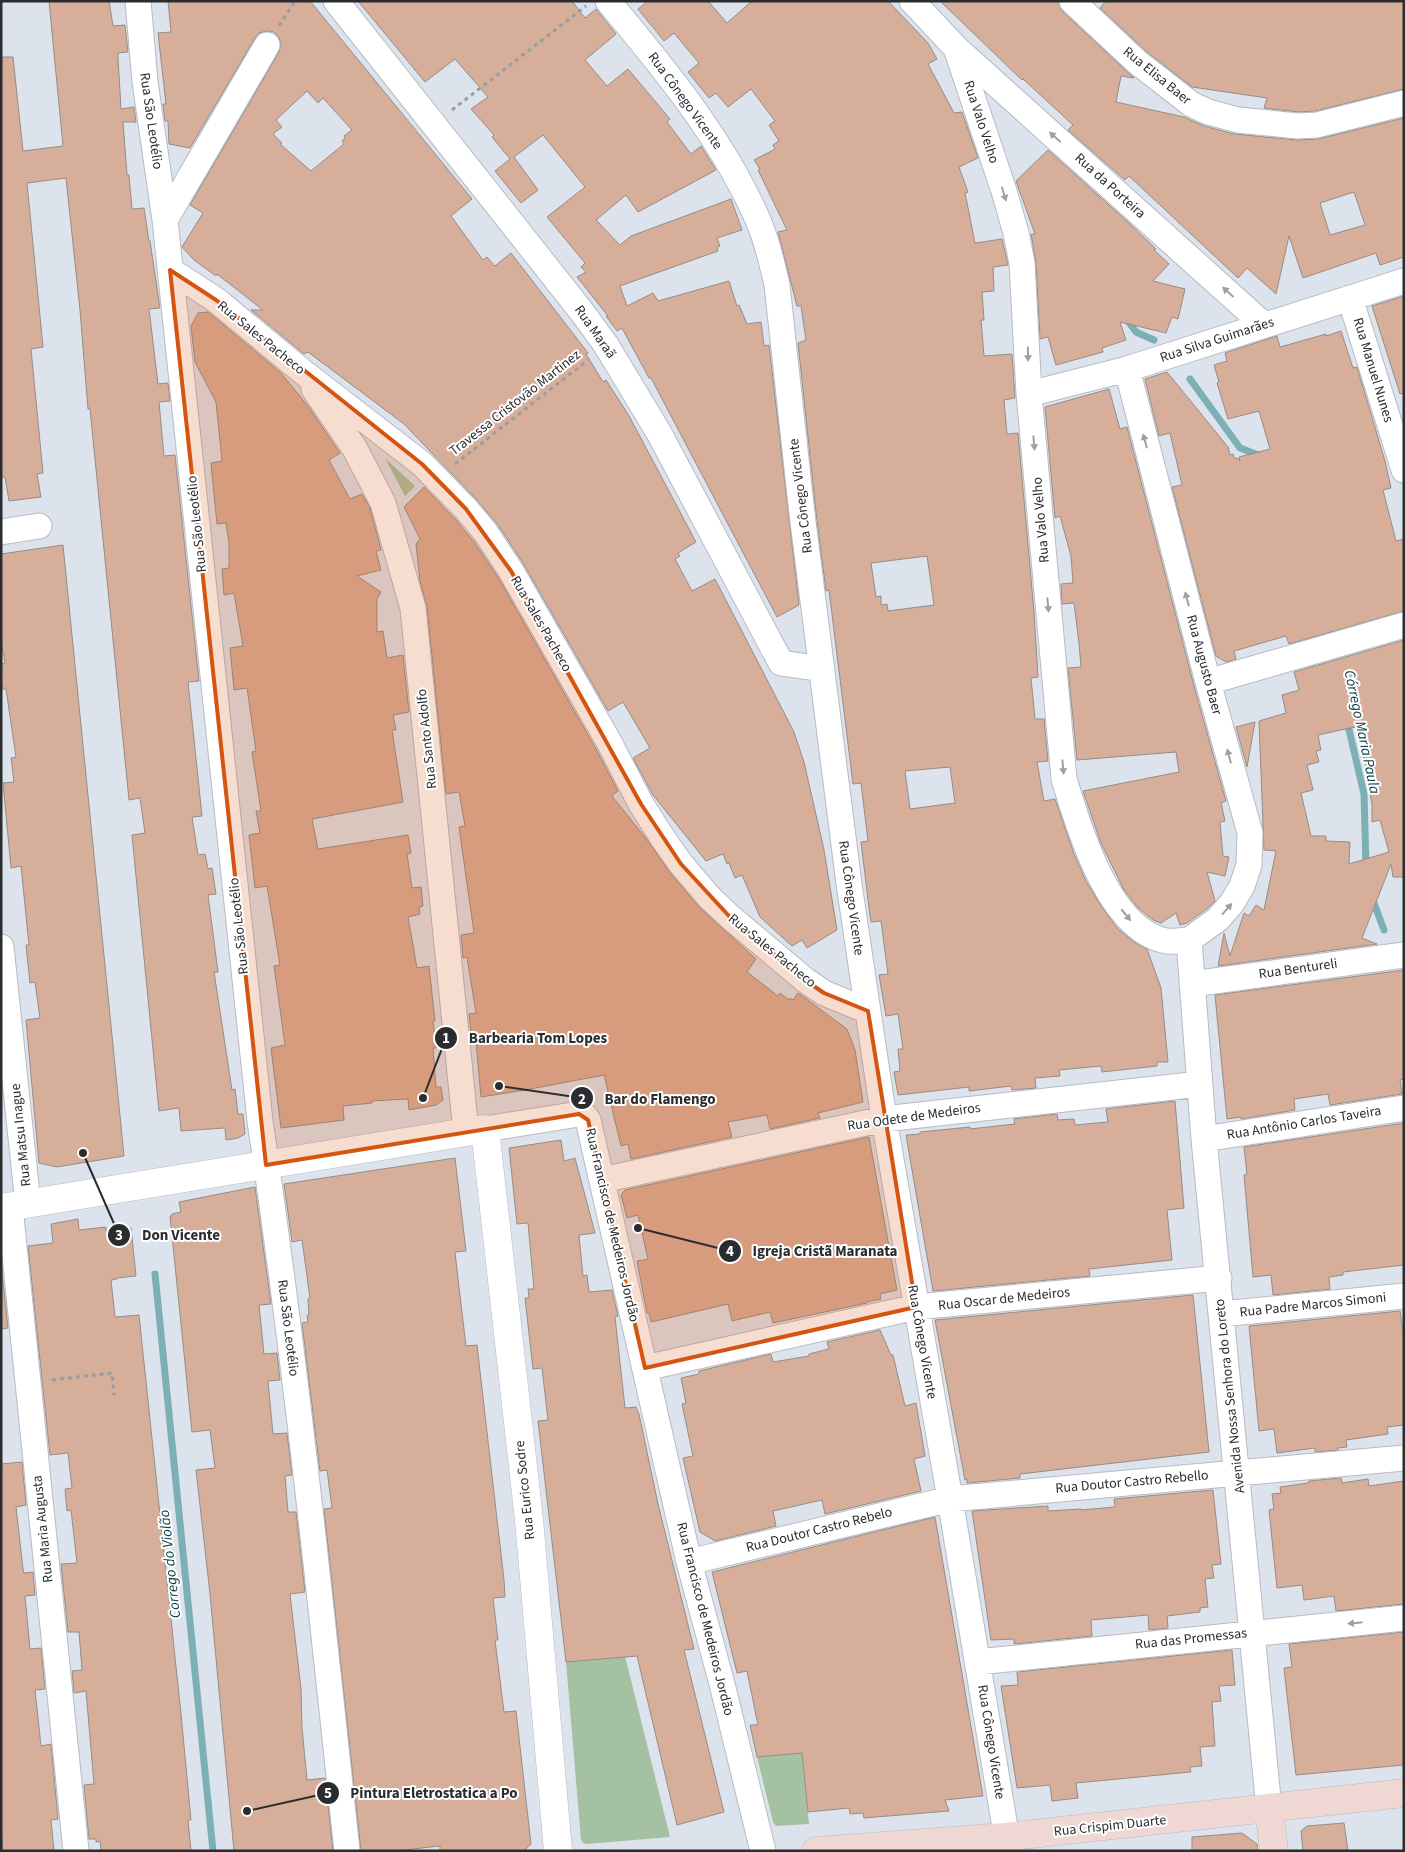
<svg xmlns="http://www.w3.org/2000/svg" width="1405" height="1852" font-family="'Source Sans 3',sans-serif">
<rect width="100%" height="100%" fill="#dde3ec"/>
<path fill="#a4c2a1" d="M385,458L415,486L405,496Z
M625,1656L670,1837L587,1844L583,1843L581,1840L566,1662Z
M802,1753L809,1824L776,1826L773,1822L757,1757Z"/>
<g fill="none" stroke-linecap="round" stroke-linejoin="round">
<path stroke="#7bb0b4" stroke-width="7" d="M1125,317L1136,332L1154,340
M1190,379L1240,448L1261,456
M1347,721L1364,794L1366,868
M1372,898L1384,930
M155,1274L213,1851"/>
</g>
<path fill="#d7ae9a" stroke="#968c87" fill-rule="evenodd" d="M49,1H109L113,26L125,25L128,52L118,53V58L121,109L134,107L136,122H123L127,175H129L132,209L144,208L149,241H150L160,308L149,309L158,384L168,383L170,401L159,402L164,456L175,455L199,681L188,682L202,816L192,817L198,855L205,854L208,869L212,868L216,894L208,895L218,972H214L232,1090L235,1089L238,1114H243L245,1134L238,1138L226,1140L225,1128L181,1131L179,1108L159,1111L132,835L145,833L140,798L129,800L90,409H88L80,310L66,178L27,183L43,347L31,349L43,473L37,474L41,497L9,501L5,477H1V57H13L23,151L63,146Z
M168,1H310L472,199L451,216L483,260L487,257L495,266L511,253L588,353L586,354L603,382L606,380L628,414L696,542L678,553L680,556L675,559L692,591L715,579L794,732L804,762L824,850L837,930L807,948L802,940L792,946L760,917L742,875L735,878L729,863L727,864L723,854L706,861L653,795L633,758L650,748L623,702L608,711L523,563L498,525L477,500L404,424L308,352L304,354L251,310H263L217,274L216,276L194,260L182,247L203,213L190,205L279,52L281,45L279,37L274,32L267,31L259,33L255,38L190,148L169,144L168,121H165L163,104H166L158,33L171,32ZM307,91L318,103L323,98L352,130L344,136L345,138L342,141L344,144L311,171L280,144L282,143L273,134L282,127L276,120Z
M358,1H572L585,18L596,9L616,34L585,60L607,86L628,69L670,119L667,122L691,154L701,146L716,170L638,212L626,195L596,220L620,245L631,236L731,199L742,230L717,238L720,246L717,247L718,251L620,286L627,306L653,293L658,301L729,281L737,306L739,305L747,324L761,322L764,346L769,345L799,605L777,617L651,378H649L622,328L617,331L606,316H608L577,277L586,272L581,267L585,263L547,217L585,187L543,135L514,157L538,190L521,203L495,171L510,159L492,137L494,135L471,109L488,97L455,59L425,82Z
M648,1H708L727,23L752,1H888L928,43L937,59L928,64L954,113L962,112L978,158L959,167L968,192L965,193L975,243L1002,239L1008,265L993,267L994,291L982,292L984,320H981L984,356L1012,354L1015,398L1004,400L1007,434L1018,433L1034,612L1038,677L1031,678L1035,719H1044L1048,761L1037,762L1044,801L1055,799L1074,854L1086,881L1101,906L1118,929L1137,944L1147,949L1161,988L1168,1062H1157V1066L1102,1072L1101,1066L1059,1070L1060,1076L1035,1078L1036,1088L1012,1090L1011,1086L969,1091V1087L898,1095L894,1072L900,1071L898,1049H903L898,1014L886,1016L879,975L888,974L881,921L871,922L869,908L861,842L868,841L861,783L853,784L829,590L826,591L816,512L798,343L806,340L801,306H797L778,232L787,230L758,170L760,169L754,160L775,149L773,145L779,141L769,125L775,121L751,89L728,107L716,93L709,98L688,72L699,63L674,33L664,41L638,9ZM927,556L934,605L888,611L887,604L881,605V596L876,597L871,563ZM950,767L955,803L910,809L905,771Z
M940,1H1058L1062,11L1134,78L1121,76L1116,102L1184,117L1204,126L1234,134L1297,140L1318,139L1404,118V257L1380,265L1376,253L1303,278L1289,236L1276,294L1247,268L1238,278L1129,176L1125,180L1068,130L1073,125L1023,79L1022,80ZM1354,192L1365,225L1330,235L1320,203Z
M1106,1H1404V89L1315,111L1298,112L1264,108L1267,98L1192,87L1146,51L1100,8Z
M1048,150L1129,223L1156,249L1154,250L1169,264L1153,281L1185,289L1178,319L1172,317L1166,333L1120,322L1126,340L1102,348L1103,352L1056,365L1048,337L1040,339L1036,262L1031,234H1035L1016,181Z
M1404,296V393L1400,394L1372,306Z
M208,312L281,373L308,406L340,453L329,460L350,499L362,494L370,508L381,550L376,551L381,570L357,576L381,592L377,599V632L383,631L387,658L403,655L409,712L393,715L396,730H392L403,802L312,819L318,849L408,835L411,853L407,854L412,888L421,887L423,906L419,907L420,914L408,917L417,968L429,966L435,1021H433L436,1048H433L436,1087H441L443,1100L436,1105L409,1110L408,1099L372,1101V1103L343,1106L344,1120L281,1128L271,1048L285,1045L274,966L280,965L267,886L255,888L249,835L260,833L256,811H261L252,752L256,751L247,688L234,690L230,648L243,646L234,593L224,595L222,569L229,568V543L226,523L217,524L212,474L211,463L222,461L216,402L195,362L191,326L198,313Z
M1341,331L1353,368L1357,367L1385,461L1391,488L1383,490L1396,541L1404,539V611L1289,644L1286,636L1234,651L1236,659L1226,662L1216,656L1172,487L1182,485L1170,433L1159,436L1145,379L1167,372L1228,447L1230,455L1233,454L1234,458H1237L1240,461L1239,457L1270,449L1259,411L1228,419L1217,383L1219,382L1214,365L1227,361L1225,353L1277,336L1280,347L1326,334V336Z
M1109,389L1120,429L1127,427L1194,686L1226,801L1221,803L1225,821L1220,822L1223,856L1229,857L1225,876L1207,872L1215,901L1208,908L1187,923L1180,925L1176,913L1161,923L1153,920L1138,908L1124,890L1101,843L1083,791L1179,772L1176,752L1077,760L1068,668L1081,667L1079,643L1074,603L1062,604L1061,584L1073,583L1071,556L1060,516L1055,518L1045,407Z
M424,487L455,519L474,542L499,579L596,749L618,791L612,796L648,841L670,873L698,906L756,959L747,972L778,996L780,993L789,1000L790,998L793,1000L798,993L847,1029L855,1050L863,1102L818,1113L820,1118L770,1129L767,1115L728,1122L732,1137L631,1159L628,1144L621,1146L604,1075L525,1090L481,1097L476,1041H472L469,1014L476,1013L467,957L463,958L461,935L474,933L459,827L465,826L459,792L446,794L427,607L420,581L416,544L420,539L404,507Z
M63,545L124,1156L57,1167L39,1163L26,1020L40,1018L35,982L30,983L26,945H29L21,866L11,868L3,783L14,782L11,758L16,757L6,689H3L1,680V664L5,663L1,640V554Z
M1404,640V877H1393L1391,864L1362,938L1377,944L1218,966L1224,933L1230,956L1244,913L1249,916L1256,905L1264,910L1276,851L1264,850L1259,721L1286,713L1282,695L1299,690L1294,672ZM1355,727L1372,786L1369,787L1372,804V822L1380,820L1389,852L1349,864L1350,842L1326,841V836H1311L1301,793L1313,790L1307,765L1319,762L1316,751L1321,750L1318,735Z
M1255,722L1247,767L1236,727Z
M1404,970V1079L1400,1080L1402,1094L1330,1105L1328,1094L1294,1099L1295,1110L1241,1119V1117L1227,1119L1215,995Z
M1175,1101L1184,1208L1167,1210L1172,1260L1089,1269L1090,1276L933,1291L906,1135L920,1134V1132L970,1127V1129L1015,1124L1014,1119L1057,1114L1058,1120L1074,1119L1075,1125L1108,1122L1106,1109Z
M1404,1123V1265L1343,1272V1275L1329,1277L1330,1289L1273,1295L1271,1275L1253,1277L1244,1175L1247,1174L1244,1147Z
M869,1137L897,1290L880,1294L881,1299L867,1302V1303L773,1323L770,1312L732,1321L728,1304L651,1322L649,1313H647L637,1261L648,1259L638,1215L627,1218L621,1195L625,1190Z
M561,1140L564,1161L575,1158L595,1233L579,1235L583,1276L587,1275L589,1292L612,1290L618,1316L615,1317L625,1408L636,1407L639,1414L658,1504L694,1649L684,1650L724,1812L677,1825L637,1656L566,1662L538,1421L548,1420L542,1368L533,1369L525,1298H529L528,1289H534L528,1223L517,1224L509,1148Z
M455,1158L466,1251L455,1252L458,1279L466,1346L477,1345L504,1580L505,1597L493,1598L498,1640H495L504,1712L516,1711L531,1844L525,1850L519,1851H440V1846L395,1851H361L324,1509L332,1508L327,1470L320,1471L302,1323L308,1322L307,1315H309L308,1299L310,1298L302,1240L292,1242L284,1184Z
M255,1187L271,1304L259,1305L264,1354L277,1353L280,1380L268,1381L273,1434L287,1433L292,1475L285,1476L288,1512H296L305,1592L290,1594L301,1689L302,1728L307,1780L325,1778L333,1851H234L210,1594L196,1470L215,1468L210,1430L192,1432L170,1216H172V1214L181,1212L179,1202Z
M78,1219L79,1230L106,1227V1231L131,1228L136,1276L117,1278V1279L111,1280L115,1317L139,1315L181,1714L191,1820H188L191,1851H101L100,1841L96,1842V1839H89L84,1785L94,1784L86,1691L74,1693L72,1671L82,1670L79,1632H68L61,1564L77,1563L71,1510L67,1511L65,1489L72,1488L68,1453L50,1455L28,1246L53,1243L51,1224Z
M1,1263L8,1328L1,1329Z
M1193,1295L1209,1452L1020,1474V1478L967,1483V1479L965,1480L935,1320Z
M1400,1311L1404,1338V1425L1387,1427L1388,1434L1346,1440L1347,1447L1338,1448V1450L1315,1452V1448L1277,1453L1274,1429L1259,1431L1249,1326Z
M880,1330L891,1355H893L905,1406L916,1403L925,1456L914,1459L921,1491L825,1514L822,1500L773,1511L776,1526L715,1541L700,1532L683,1458L693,1456L682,1404L686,1403L681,1378L699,1374V1371L771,1354L773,1362L809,1356V1354L829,1349L827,1342Z
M22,1462L26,1505L16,1507L23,1569L24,1573L33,1572L35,1595L25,1596L30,1649L41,1648L45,1689L35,1690L41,1746L51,1744L58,1819L51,1820L54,1851H3L1,1834V1464Z
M1341,1478L1342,1483L1368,1479L1369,1486L1404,1481V1604L1336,1611L1334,1596L1304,1600L1302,1585L1277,1588L1269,1510L1274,1509L1272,1494L1281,1493L1280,1487L1308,1483L1309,1481Z
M1213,1490L1221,1564L1212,1565L1214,1578L1205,1579L1208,1607L1200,1608V1612L1167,1616L1168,1628L1149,1630L1148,1615L1091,1620L1092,1636L1014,1644V1639L991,1640L972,1511L1048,1506V1511L1081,1509V1510L1115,1507L1114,1499Z
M935,1517L983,1796L945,1800L949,1811L864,1818L863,1813L850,1814L849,1808L808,1812L802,1753L757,1757L750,1725H758L747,1671L737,1673L712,1572Z
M1404,1632V1765L1296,1775L1284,1668L1292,1667L1289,1644Z
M1232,1650L1235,1685L1219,1686L1221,1701L1212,1702L1215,1746L1200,1747L1202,1766L1190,1767L1191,1772L1076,1783L1078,1798L1052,1801L1050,1785L1017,1788L1001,1686L1018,1685L1017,1672Z
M1344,1823L1348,1851H1303L1301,1831L1307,1826Z
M1242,1833L1257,1844L1258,1851H1192V1837Z"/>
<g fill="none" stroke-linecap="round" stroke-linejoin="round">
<g stroke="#b6bbc4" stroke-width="27">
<path id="minor" d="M138,1L145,82L165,220L260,1121C296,1363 321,1607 347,1851
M336,1L582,312L606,345L659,433L781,663L822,669
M608,1C662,66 717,132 753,209C765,233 771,259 777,285L802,514L849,884L884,1119L950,1499L1009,1851
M912,1L956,48L1264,325
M1072,1L1137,62L1191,104L1208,112L1238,120L1298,126L1317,125L1404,103
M956,48L1004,191L1016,233L1022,263L1029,394L1064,779C1079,827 1108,930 1166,941C1173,942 1182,940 1189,940
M165,220L267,45
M170,270L216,300L303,372L422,464L466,509L486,533L511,571L609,742L641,804L662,837L681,864L709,897L729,916L805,980L824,993L868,1011
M1350,298L1404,470
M1127,369L1208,682L1250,833L1249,865L1242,886L1232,903L1218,919L1189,940
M314,389L355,449L383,503L413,608L466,1132
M1029,394L1127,369L1404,281
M1,532L39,526
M1208,682L1404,625
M1189,940L1204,1139L1269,1809
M1,947L28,1204
M1192,984L1404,955
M485,1129L579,1114L584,1115L588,1120L689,1562L722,1684L763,1851
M1204,1139L1404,1108
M602,1180L884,1119L1200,1084
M10,1207L76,1851
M1222,1314L1404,1296
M645,1368L916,1307L1219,1278
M689,1562L950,1499L1404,1458
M978,1662L1404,1618"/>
</g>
<g stroke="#b6bbc4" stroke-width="29">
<path id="tertiary" d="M1,1208L485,1129L529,1520L558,1851"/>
</g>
<g stroke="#b6bbc4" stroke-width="29">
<path id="secondary" d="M1269,1809L1274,1851
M816,1851L1005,1837L1404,1793"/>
</g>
<path stroke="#989da4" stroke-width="3" stroke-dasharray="4 4" stroke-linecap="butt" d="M279,26L295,1
M452,110L586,6
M455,464L588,360
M52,1380L112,1373L114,1395"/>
<use href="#minor" stroke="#fff" stroke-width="25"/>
<use href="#tertiary" stroke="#fff" stroke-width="28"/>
<use href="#secondary" stroke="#efd7d4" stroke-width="28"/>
</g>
<defs><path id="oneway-solid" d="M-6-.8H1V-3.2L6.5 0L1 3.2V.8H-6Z" transform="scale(1.25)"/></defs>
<g fill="#9fa0a1">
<use href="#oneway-solid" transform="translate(1055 137) rotate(-138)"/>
<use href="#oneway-solid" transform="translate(1004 194) rotate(73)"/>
<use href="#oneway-solid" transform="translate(1228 292) rotate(-138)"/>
<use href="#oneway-solid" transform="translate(1028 354) rotate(88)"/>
<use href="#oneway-solid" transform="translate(1145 441) rotate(-105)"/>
<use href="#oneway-solid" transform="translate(1034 443) rotate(85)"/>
<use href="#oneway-solid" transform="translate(1187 599) rotate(-105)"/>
<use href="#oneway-solid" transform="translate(1048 605) rotate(85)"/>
<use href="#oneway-solid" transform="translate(1229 756) rotate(-105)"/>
<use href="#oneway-solid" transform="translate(1063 767) rotate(85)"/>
<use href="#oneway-solid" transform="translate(1227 909) rotate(-49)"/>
<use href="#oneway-solid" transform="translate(1126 915) rotate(50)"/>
<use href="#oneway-solid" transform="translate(1355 1623) rotate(174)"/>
</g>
<path fill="#d55410" fill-opacity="0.2" stroke="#d55410" stroke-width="4" stroke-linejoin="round" d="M170,270L216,300L422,464L466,509L511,571L641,804L681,864L729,916L805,980L824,993L868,1011L916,1307L645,1368L588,1120L579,1114L266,1165Z"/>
<g text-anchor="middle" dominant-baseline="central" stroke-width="4" stroke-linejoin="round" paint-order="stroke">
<g font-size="14" fill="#2a2c2f" stroke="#fff">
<text transform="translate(1157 76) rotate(39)">Rua Elisa Baer</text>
<text transform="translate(685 101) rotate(54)">Rua Cônego Vicente</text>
<text transform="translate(151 121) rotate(82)">Rua São Leotélio</text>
<text transform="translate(981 122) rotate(72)">Rua Valo Velho</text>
<text transform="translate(1110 186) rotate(42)">Rua da Porteira</text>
<text transform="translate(595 332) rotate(55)">Rua Maraã</text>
<text transform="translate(261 338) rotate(39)">Rua Sales Pacheco</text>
<text transform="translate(1217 340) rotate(-18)">Rua Silva Guimarães</text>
<text transform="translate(1373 370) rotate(73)">Rua Manuel Nunes</text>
<text transform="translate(515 403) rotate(-38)">Travessa Cristovão Martinez</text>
<text transform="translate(801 496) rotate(-97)">Rua Cônego Vicente</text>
<text transform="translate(1041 520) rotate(-95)">Rua Valo Velho</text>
<text transform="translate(197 524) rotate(-96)">Rua São Leotélio</text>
<text transform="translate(541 624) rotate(60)">Rua Sales Pacheco</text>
<text transform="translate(1204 665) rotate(75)">Rua Augusto Baer</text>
<text transform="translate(427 739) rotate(-96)">Rua Santo Adolfo</text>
<text transform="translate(851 898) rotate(82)">Rua Cônego Vicente</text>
<text transform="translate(239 926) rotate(-96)">Rua São Leotélio</text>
<text transform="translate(772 951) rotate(39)">Rua Sales Pacheco</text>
<text transform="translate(1298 969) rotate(-8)">Rua Bentureli</text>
<text transform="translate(914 1117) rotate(-8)">Rua Odete de Medeiros</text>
<text transform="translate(1304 1123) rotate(-9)">Rua Antônio Carlos Taveira</text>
<text transform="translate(21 1135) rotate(-96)">Rua Matsu Inague</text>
<text transform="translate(612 1225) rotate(77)">Rua Francisco de Medeiros Jordão</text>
<text transform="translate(1004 1299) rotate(-6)">Rua Oscar de Medeiros</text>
<text transform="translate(1313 1305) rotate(-6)">Rua Padre Marcos Simoni</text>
<text transform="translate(288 1328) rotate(83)">Rua São Leotélio</text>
<text transform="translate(922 1342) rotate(80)">Rua Cônego Vicente</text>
<text transform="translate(1230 1396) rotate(-96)">Avenida Nossa Senhora do Loreto</text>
<text transform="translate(1132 1482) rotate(-5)">Rua Doutor Castro Rebello</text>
<text transform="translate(525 1490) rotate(-96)">Rua Eurico Sodre</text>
<text transform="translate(43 1529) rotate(-96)">Rua Maria Augusta</text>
<text transform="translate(819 1530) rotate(-14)">Rua Doutor Castro Rebelo</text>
<text transform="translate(705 1619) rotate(76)">Rua Francisco de Medeiros Jordão</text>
<text transform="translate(1191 1639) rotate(-6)">Rua das Promessas</text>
<text transform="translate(991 1742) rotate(81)">Rua Cônego Vicente</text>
<text transform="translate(1110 1826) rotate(-6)">Rua Crispim Duarte</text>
</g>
<g font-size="15" font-style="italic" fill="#0d4044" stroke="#fff">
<text transform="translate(1362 732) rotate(78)">Córrego Maria Paula</text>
<text transform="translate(170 1564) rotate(-96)">Corrego do Violão</text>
</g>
</g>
<path fill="none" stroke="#2a2c2f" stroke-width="2" d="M423 1098L446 1038M499 1086L582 1098M83 1153L119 1235M638 1228L730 1251M247 1811L328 1793"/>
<g fill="#2a2c2f" stroke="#fff" stroke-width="2">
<circle cx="423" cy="1098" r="5"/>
<circle cx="499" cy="1086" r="5"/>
<circle cx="83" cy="1153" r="5"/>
<circle cx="638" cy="1228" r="5"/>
<circle cx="247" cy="1811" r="5"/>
<circle cx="446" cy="1038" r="12"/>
<circle cx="582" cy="1098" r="12"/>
<circle cx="119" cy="1235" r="12"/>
<circle cx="730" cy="1251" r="12"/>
<circle cx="328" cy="1793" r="12"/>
</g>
<g font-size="15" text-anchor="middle" font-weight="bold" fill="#fff">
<text x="446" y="1043">1</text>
<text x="582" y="1104">2</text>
<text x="119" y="1240">3</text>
<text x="730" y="1256">4</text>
<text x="328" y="1798">5</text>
</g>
<g font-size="15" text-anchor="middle" font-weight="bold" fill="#2a2c2f" stroke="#fff" stroke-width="4" stroke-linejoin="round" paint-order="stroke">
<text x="538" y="1043">Barbearia Tom Lopes</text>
<text x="660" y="1104">Bar do Flamengo</text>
<text x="181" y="1240">Don Vicente</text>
<text x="825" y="1256">Igreja Cristã Maranata</text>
<text x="434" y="1798">Pintura Eletrostatica a Po</text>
</g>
<rect width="1405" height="1852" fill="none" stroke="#2a2c2f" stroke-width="5"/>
</svg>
